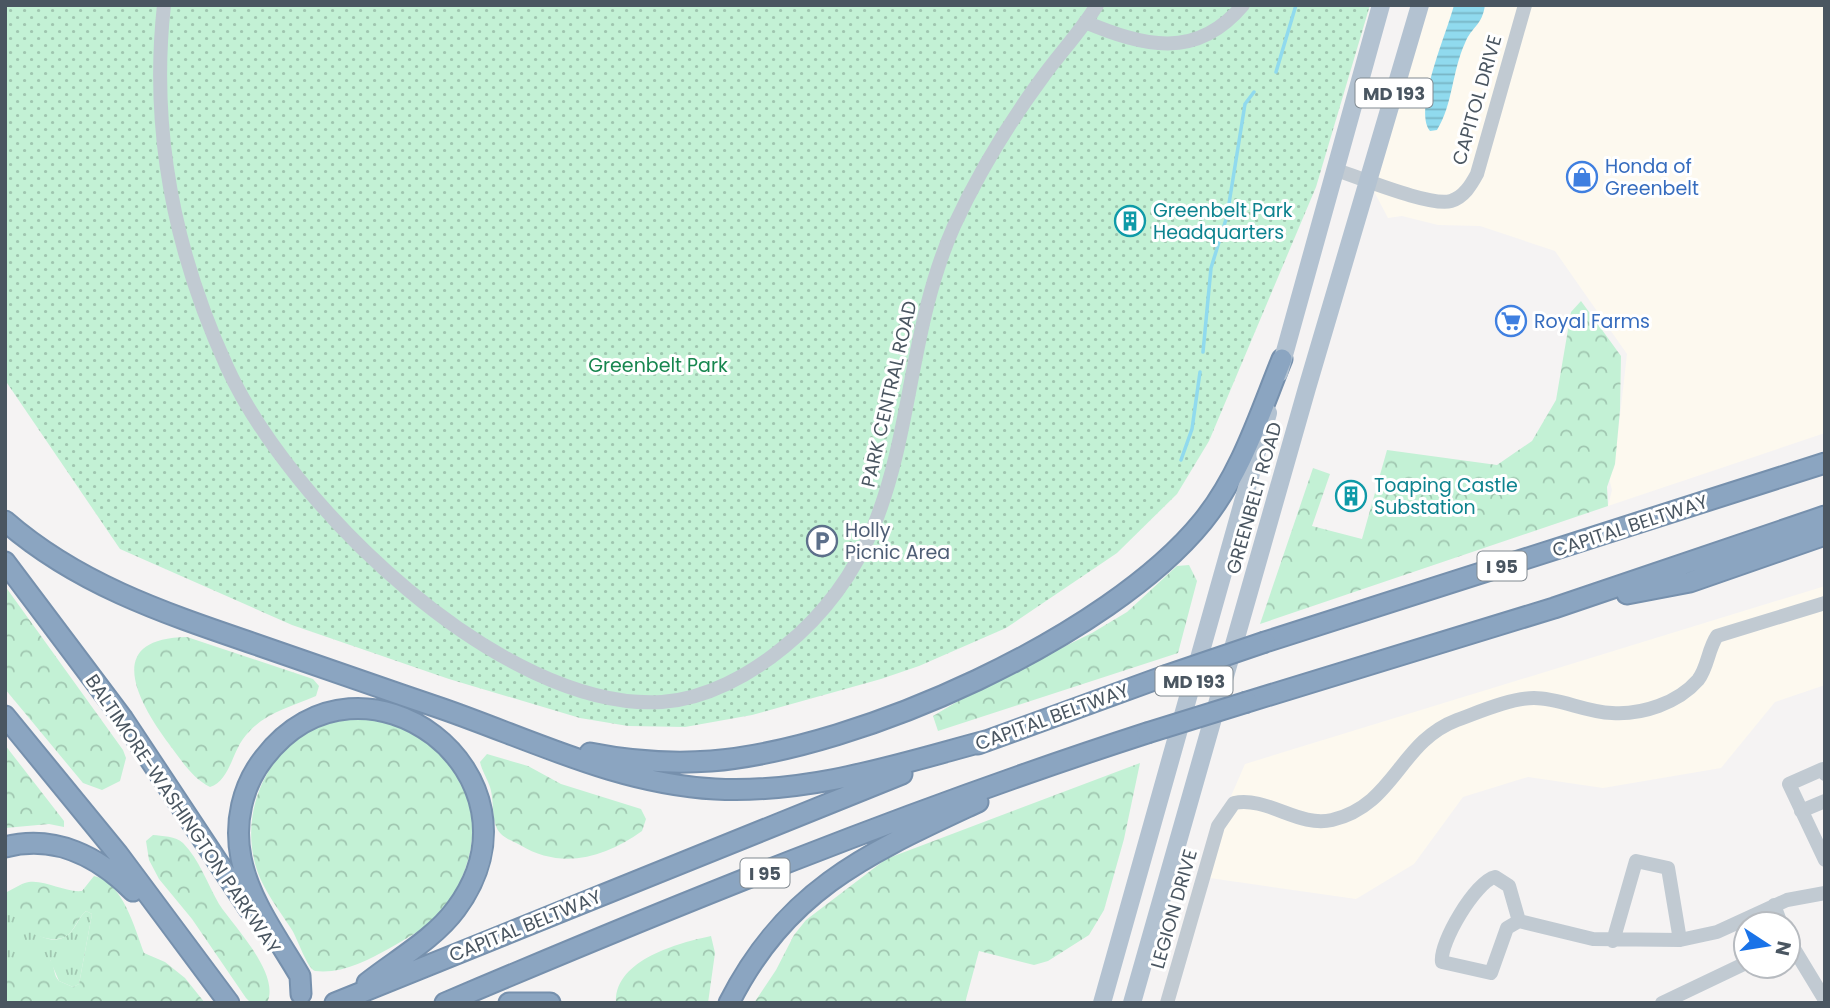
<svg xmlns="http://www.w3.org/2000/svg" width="1830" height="1008" font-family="Poppins,sans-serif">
<defs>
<pattern id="grass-tufts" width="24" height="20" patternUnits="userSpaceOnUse" patternTransform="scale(1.75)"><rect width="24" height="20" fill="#c3f1d5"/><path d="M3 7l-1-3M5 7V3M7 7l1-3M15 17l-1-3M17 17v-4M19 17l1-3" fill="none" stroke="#a0c6b0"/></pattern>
<pattern id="forest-crowns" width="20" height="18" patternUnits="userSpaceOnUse" patternTransform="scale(1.75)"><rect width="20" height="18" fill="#c3f1d5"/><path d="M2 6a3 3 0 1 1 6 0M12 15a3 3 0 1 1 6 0" fill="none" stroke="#a0c6b0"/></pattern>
<pattern id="park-dots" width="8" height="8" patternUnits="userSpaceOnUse" patternTransform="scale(1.75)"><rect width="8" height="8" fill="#c3f1d5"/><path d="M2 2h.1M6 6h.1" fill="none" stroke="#a0c6b0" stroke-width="1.8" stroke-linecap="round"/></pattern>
<pattern id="water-rules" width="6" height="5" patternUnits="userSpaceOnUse" patternTransform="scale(1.75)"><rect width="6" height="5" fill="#90daee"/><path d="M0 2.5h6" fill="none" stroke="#78b4c4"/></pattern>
</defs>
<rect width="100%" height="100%" fill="#f5f3f3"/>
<path fill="#fdf9ef" d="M1420,5H1825V433L1608,506L1612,490L1608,474L1614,469L1627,354L1555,251L1480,226L1438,225L1402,216L1388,218L1368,180Z
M1825,586V685L1775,702L1721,768L1603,788L1528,777L1463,797L1414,864L1356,899L1203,877L1218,826L1245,764Z"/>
<path fill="url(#grass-tufts)" d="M22,884L17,919C29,930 51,949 69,934C76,928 78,918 86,911L92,914L79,984L73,987L59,981L50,960L5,970V893Z"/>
<path fill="url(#forest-crowns)" d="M1581,301L1621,356L1620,410L1615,464L1607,487L1608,506L1260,624L1313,468L1330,474L1312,526L1362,539L1387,450L1497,465L1532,441L1556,400L1571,312Z
M1189,565L1197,581L1178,653L938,731L933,716L982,687L1092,633L1127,612L1177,566Z
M5,586L123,750L126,758L120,781L102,790L83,783L5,689Z
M187,637L313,679L319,686L316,696C288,708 262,713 243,739C232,754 229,781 210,787C192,778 181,760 169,744C138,702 102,638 187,637Z
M374,718C470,739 502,834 442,911C429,927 407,938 390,948C367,961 342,974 315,971C307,968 298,940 292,930C278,908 259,885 254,859C241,804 273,738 331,723C345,719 359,719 374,718Z
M5,745L64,821V827L49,824L5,828Z
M487,754L528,766L561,784L641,809L646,819L642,831C605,858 561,870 520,845C514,842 506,839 501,834C490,823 495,802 490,787C487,778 482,771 480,762Z
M1140,763L1124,839L1104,910L1089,935L1048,961L1034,965L979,951L965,1003H754L776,970L794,935L806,920L886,859Z
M153,835C162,836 176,836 183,843C199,859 208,885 219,904C234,927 281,974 267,1003H251L246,998L192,919L159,879L149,860L146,841Z
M94,876C123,882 135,929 144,953L165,962L185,978L205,1003H5V970C15,966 40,949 50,960C55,965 53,975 59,981L73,987L79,984L92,914L86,911C78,918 76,927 69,934C54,948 16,931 14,911C14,903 19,892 22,884C41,876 62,893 82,891Z
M711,936L715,953L708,1003H616C614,960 678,943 711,936Z"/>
<path fill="url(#park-dots)" d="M5,5H1370L1316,187L1209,441L1177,494L1117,553L1006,628L919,666L881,679L752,715L685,727L628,726L580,718L449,679L292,625L120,549L5,380Z"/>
<path fill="url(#water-rules)" d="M1454,5H1485C1482,26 1472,26 1465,43C1452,71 1453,104 1437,130L1430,131C1413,109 1447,33 1454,5Z"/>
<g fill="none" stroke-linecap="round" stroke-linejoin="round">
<path stroke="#90daee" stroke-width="3.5" d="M1276,72L1296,5
M1203,352L1211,268L1227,216L1245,104L1254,92
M1181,460L1192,429L1200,372"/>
<g stroke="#7690ad" stroke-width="23">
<path id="highway" d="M5,521C76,583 161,612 249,642C313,664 378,687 443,709C532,740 619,784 715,789C810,794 899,764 989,740
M5,562L123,719L249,909
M1627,594L1690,582L1825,535
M1265,642L1825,463
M1247,702L1554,608L1825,516
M5,716L118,854L229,1003
M978,744L1165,676
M590,753C630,761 670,764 711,761C859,749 1109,637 1203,521C1241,474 1260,413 1282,359
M5,847C55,834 99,857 133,891
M301,994L300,976C279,940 249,900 241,858C234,823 242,786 264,758C362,630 555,775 456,909C434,939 396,960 367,983
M335,1003L902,774
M445,1003C676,905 909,810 1147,733
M509,1003H550
M729,1003C787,888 869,853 978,802"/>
</g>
<path stroke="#c1cad2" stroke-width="14" d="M164,5C150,131 175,253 227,367C289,504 502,712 662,702C706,699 750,675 784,647C925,533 889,372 954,226C978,174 1008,124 1042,78C1060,53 1081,31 1097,5
M1085,22C1143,46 1196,61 1243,5
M1336,170C1359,177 1430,207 1451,201C1464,197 1471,185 1477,174L1525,5
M1825,774L1823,769L1789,784L1825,860
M1801,811L1825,801
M1774,905L1781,924
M1519,921L1507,928L1491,973L1442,962C1439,943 1476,881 1495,877L1509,886L1519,921L1593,939L1680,940L1717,932L1787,900L1825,893
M1788,939L1825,1000
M1613,941L1636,861L1668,868L1680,940
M1167,1003L1218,826L1234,803C1267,796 1299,828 1332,820C1395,805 1399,742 1457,720C1479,712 1511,698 1534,698C1560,698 1585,712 1612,713C1642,715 1678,703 1698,680C1708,667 1708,649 1717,636L1825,603
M1662,1003L1746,963"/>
<path stroke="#b3c2d1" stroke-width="18" d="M1279,373L1381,5
M1102,1003L1268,413
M1132,1003L1307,388L1420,5"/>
<use href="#highway" stroke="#8ba5c1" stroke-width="19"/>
<g stroke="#7690ad" stroke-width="23" stroke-linecap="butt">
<path id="highway-bridge" d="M1165,676L1265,642
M1147,733L1247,702"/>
</g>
<use href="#highway-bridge" stroke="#8ba5c1" stroke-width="19"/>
</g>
<defs>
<g id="shop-ring" transform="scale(1.575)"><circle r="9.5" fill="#fff" stroke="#3f7fe0" stroke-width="1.5"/><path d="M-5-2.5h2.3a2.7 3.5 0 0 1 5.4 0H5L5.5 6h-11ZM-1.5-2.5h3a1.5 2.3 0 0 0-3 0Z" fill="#3f7fe0"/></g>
<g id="building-ring" transform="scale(1.575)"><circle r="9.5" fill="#fff" stroke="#0f9aa8" stroke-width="1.5"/><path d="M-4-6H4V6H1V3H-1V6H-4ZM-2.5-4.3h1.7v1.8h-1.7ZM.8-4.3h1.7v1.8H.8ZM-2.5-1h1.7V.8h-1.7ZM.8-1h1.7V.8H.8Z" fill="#0f9aa8"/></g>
<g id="supermarket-ring" transform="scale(1.575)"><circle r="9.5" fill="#fff" stroke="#3f7fe0" stroke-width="1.5"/><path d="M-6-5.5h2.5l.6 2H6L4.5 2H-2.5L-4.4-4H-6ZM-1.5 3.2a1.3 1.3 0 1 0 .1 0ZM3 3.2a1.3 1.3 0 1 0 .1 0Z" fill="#3f7fe0"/></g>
<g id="parking-ring" transform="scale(1.575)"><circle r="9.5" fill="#fff" stroke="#5c6f8a" stroke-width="1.5"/><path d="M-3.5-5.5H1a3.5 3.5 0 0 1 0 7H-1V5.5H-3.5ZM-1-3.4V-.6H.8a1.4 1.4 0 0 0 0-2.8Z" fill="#5c6f8a"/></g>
</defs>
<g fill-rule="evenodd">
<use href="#shop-ring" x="1582" y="177"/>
<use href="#building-ring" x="1130" y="221"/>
<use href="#supermarket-ring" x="1511" y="321"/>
<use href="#building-ring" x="1351" y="496"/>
<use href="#parking-ring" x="822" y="541"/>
</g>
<g text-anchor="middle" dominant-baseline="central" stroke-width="6" stroke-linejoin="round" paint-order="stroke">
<g fill="#fff" stroke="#808990" stroke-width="2">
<rect x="1355.5" y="78.5" width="77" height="29" rx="5"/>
<rect x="1477.5" y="551.5" width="49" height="29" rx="5"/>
<rect x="1155.5" y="666.5" width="77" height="29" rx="5"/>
<rect x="740.5" y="858.5" width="49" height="29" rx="5"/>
</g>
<g font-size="18" font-weight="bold" fill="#4a5661">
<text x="1394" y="93">MD 193</text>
<text x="1502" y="566">I 95</text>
<text x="1194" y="681">MD 193</text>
<text x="765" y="873">I 95</text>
</g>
<g font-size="19" fill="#4a5661" stroke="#fff">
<text transform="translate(1477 100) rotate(-74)">CAPITOL DRIVE</text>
<text transform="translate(889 394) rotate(-77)">PARK CENTRAL ROAD</text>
<text transform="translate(1254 498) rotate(-74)">GREENBELT ROAD</text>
<text transform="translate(1630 526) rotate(-18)">CAPITAL BELTWAY</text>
<text transform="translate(1052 717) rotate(-20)">CAPITAL BELTWAY</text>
<text transform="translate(183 814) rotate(56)">BALTIMORE-WASHINGTON PARKWAY</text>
<text transform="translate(1174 909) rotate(-74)">LEGION DRIVE</text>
<text transform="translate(525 926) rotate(-22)">CAPITAL BELTWAY</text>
</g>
<g font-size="19" fill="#366cbe" stroke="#fff" text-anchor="start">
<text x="1605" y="166">Honda of<tspan x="1605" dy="22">Greenbelt</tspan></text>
<text x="1534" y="321">Royal Farms</text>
</g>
<g font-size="19" fill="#0d838f" stroke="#fff" text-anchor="start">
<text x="1153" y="210">Greenbelt Park<tspan x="1153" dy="22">Headquarters</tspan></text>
<text x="1374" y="485">Toaping Castle<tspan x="1374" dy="22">Substation</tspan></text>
</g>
<g font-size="19" fill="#17864f" stroke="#fff">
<text x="658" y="365">Greenbelt Park</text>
</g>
<g font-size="19" fill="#4e5e75" stroke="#fff" text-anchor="start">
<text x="845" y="530">Holly<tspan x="845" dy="22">Picnic Area</tspan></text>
</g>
</g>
<rect width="1830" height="1008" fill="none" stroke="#4a5661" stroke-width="14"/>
<g transform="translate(1767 945) rotate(102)"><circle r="33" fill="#ffffff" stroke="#b7bbc0" stroke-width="2"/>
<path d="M0-5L12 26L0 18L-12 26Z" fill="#1a73e8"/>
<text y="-10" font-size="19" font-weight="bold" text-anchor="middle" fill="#4a5661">N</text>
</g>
</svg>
